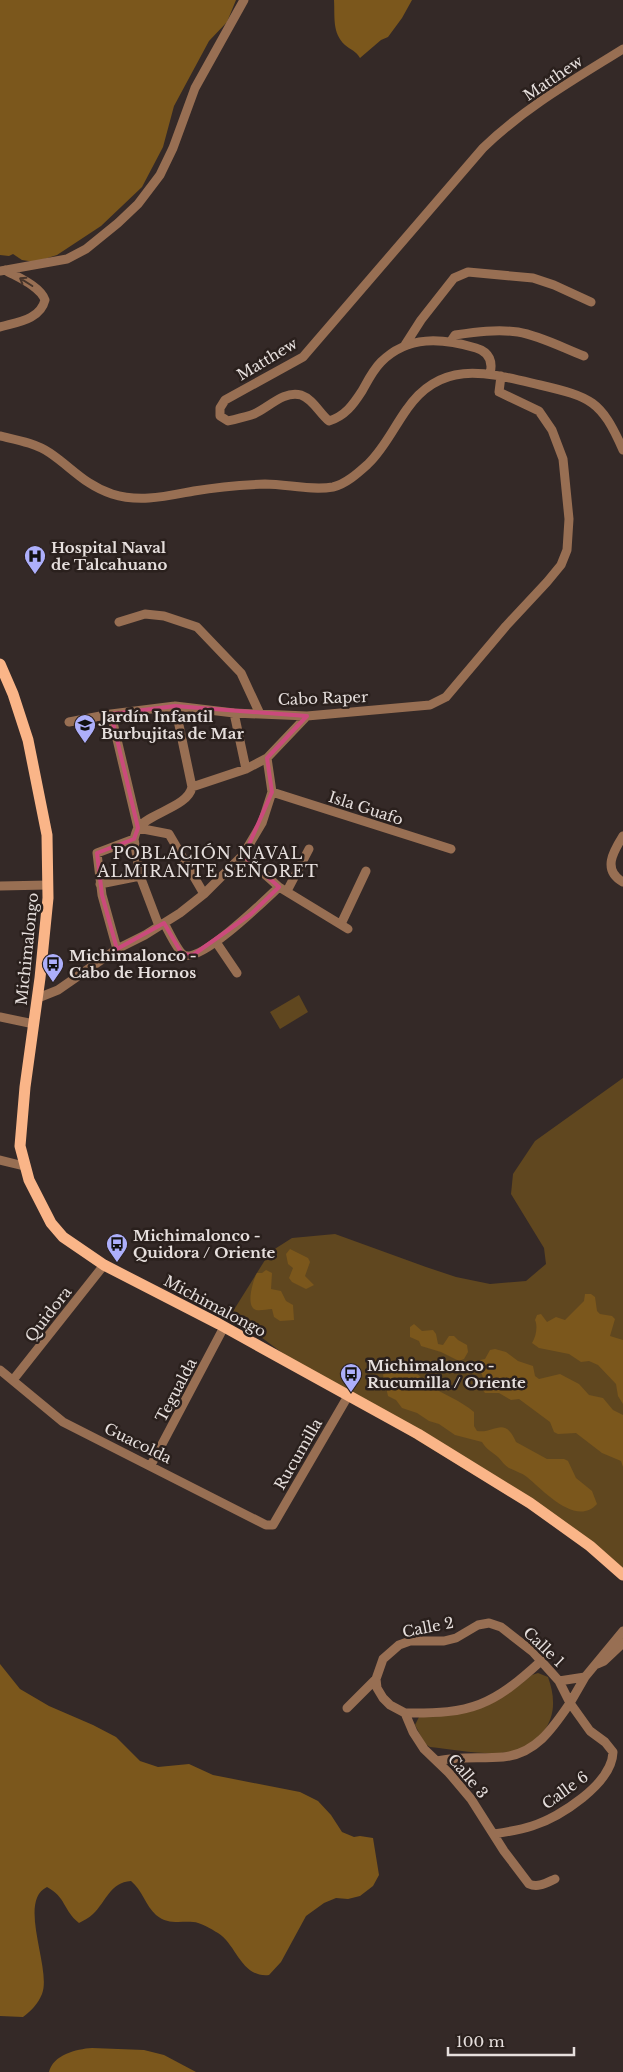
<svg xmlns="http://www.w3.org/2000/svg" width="623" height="2072" font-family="'Libre Baskerville',serif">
<rect width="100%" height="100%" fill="#342927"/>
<path fill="#60471f" d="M299,995L308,1012L280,1029L270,1012Z
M623,1078V1575L584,1542L317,1379L237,1319L230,1316L270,1252L292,1238L335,1234L426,1267L456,1277L490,1284L526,1281L546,1264L544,1248L511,1194L513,1174L535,1141Z
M538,1673L548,1677C555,1696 556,1716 543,1732C537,1739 531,1746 522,1749C497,1758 457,1750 430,1747L425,1744L415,1725L419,1717C469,1716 495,1706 532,1675Z"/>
<path fill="#7b571c" d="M0,0H236L227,22L209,41L174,106L163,147L142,187L101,226L57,255L35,262L22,260L13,254L9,256L0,255Z
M334,0H412L402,18L388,37L381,40L360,58C356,51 351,50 345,45C332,33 335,17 334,0Z
M290,1249L308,1258L310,1262L305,1276L314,1285L306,1289L292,1282L289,1278L293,1268L288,1264L286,1254Z
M266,1270L272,1273L271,1289L281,1291L286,1301L293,1305L294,1320L280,1321L274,1317L272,1309C267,1309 261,1311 256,1310C245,1307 253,1280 257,1273H262Z
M585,1294H591L595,1297L597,1311L600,1314L612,1316L615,1319L610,1336L623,1340V1404L618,1396L616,1384L598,1365L589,1361L581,1362L569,1354L539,1348L532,1343C536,1337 538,1326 535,1320L537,1315L541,1314L547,1322L556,1317L565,1320L584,1301Z
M414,1324L422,1331L433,1330L436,1334L438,1344L443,1345L449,1336H454L458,1340L467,1345L468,1352L464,1359L459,1361L441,1352L421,1346L419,1341L410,1337V1327Z
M495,1349L506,1352L518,1361L533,1366L535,1376L539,1379L560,1374L579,1384L589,1395L603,1398L613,1410L623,1415V1467L621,1461L602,1453L576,1433L558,1434L554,1432L550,1422L519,1399L511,1400L499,1393H485L482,1389C483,1381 485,1375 478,1370L477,1365L480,1360L485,1359L490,1350Z
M387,1366L417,1374C422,1377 424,1382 429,1385C444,1395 460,1400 474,1412V1426L477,1431C495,1434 504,1415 516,1442L547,1459H564L568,1461L576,1478L592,1491L597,1504C576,1527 544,1491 527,1477C522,1473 515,1471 509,1468C504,1465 502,1461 498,1457C491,1451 487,1450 482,1442L455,1435L439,1424L429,1421L417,1413L402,1408L396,1400L388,1396L383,1375Z
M0,1664L20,1689L49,1706L93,1725L116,1737L140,1761L158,1767L189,1764L213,1775L300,1792L318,1801L331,1815L342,1832L354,1837L360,1836L373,1838L379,1875L373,1886L360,1896L348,1899L336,1898L324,1903L306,1916L281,1962L269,1975C241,1978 237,1945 218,1933C211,1929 200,1922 193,1922C180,1921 168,1925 156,1915C146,1906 142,1890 131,1881C110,1882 106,1902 93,1914C89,1918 84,1920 79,1923C63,1910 66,1897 47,1887C17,1901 52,1969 42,1994C38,2004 31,2011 23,2017L0,2016Z
M92,2048L144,2050L164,2055L196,2072H49C53,2055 76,2049 92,2048Z"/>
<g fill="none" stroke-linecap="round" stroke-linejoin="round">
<path stroke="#986f53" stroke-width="9" d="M0,271L67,259L86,249L118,223L138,204L160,175L173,148L195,88L244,0
M0,327C17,322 40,320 45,300C40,286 17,277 5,270
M451,341L455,335C476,332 497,329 518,332C541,336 563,348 584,356
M405,345L421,320L454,278L468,272L533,278L554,285L591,302
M490,374C493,362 490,352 476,348C442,338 408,335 381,362C373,370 367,382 362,391C353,405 345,416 329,421C320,414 313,399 301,395C284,390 268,408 254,414C246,417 236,419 228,421L220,416V408L225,400L303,357L309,350L483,148C524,108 575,79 623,49
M0,436C17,440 35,443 50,453C72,468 85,485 112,494C140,503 167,496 194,491C218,487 241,485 265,484C287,484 311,491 333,487C346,484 358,473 368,464C384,449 394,427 407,409C442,358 489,373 540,385C591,397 601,400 623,450
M119,622L145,614L164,616L197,627L241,673L260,714
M234,713L246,769
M111,714L138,828L169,834L204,894
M69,722L111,714L175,706L234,713L307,716L430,705L446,697L506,626L547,582L561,565L567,550L569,519L563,459L552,430L539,411L499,392L501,376
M192,787L246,769L267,758L307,716
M272,792L451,849
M623,836C613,852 602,870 623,882
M134,839L140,876L159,926
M243,855L279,887L348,929
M100,884L140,876
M0,886L48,885
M287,891L309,849
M164,923C168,930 178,952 184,955C201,963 266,899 279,887
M341,924L366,871
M216,942L237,973
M117,949L102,895L97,853L134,839C135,836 136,831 138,828C151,812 188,807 192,787L175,706
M38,998L58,990L117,949L145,935L180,913L204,894L243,855L262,823L272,792L267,758
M0,1017L34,1024
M0,1160L24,1166
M0,1370L63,1422L266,1525H273L348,1396
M13,1380L104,1265
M151,1465L224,1327
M597,1664L604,1661L623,1643
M559,1681L585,1677
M347,1708L376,1679
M405,1713C472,1714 492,1706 541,1661
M437,1761C459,1756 481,1759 503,1757C536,1754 553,1728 570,1703L559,1681L533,1652L501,1627L489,1623L478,1625L456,1638L444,1641H410L399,1645L383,1659L376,1679L377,1688L383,1698L390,1705L405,1713L413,1732L424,1749L449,1773L471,1799L504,1851L529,1884C538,1888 546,1883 555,1879
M494,1834C507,1832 520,1830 532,1826C560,1817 612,1784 613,1752L605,1742L590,1731L570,1703L585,1677L623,1631"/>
<path stroke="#fab588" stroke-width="11" d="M0,664L13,694L28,740L47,835L48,898L40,978L25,1087L20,1146L29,1180L51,1223L63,1237L104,1265L219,1324L418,1434L530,1503L590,1546L623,1575"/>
</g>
<defs><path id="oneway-shaft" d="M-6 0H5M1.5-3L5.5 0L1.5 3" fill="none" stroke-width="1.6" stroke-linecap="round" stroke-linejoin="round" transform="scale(1.25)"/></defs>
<use stroke="#46342a" href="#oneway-shaft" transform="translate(26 282) rotate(-148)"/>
<path fill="none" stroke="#cb4a7c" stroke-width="4" stroke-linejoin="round" d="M175,706L307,716L267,758L272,792L244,856L279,887L251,914L193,955L182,954L164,923L117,949L102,895L97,853L134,839L138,828L111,714Z"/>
<defs>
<g id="hospital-pin" transform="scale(1.125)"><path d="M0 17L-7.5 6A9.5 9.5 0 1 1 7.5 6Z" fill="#adaffb" stroke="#2a201d"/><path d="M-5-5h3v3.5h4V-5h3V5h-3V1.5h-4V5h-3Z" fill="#111"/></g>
<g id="school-pin" transform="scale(1.125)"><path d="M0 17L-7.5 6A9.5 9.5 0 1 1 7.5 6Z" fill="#adaffb" stroke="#2a201d"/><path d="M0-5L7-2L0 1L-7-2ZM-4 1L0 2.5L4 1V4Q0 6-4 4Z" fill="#111"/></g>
<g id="bus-pin" transform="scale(1.125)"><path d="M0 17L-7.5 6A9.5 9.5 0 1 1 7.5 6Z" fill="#adaffb" stroke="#2a201d"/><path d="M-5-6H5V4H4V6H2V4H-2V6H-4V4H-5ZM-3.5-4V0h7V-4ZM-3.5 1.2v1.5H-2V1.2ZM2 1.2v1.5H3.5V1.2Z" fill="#111"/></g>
</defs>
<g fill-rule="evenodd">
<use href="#hospital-pin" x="35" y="556"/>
<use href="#school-pin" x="85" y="725"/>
<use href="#bus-pin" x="53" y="964"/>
<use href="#bus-pin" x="117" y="1244"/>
<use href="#bus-pin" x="351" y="1374"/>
</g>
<g text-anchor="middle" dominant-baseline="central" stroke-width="5" stroke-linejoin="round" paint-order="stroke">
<g font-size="15" fill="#e6dfdd" stroke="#2a201d">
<text transform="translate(553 78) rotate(-34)">Matthew</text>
<text transform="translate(267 359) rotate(-31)">Matthew</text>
<text transform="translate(323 698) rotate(-2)">Cabo Raper</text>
<text transform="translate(366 808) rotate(18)">Isla Guafo</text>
<text transform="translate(27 949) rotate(-84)">Michimalongo</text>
<text transform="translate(215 1306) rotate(28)">Michimalongo</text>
<text transform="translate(48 1314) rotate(-52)">Quidora</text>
<text transform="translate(176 1390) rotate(-62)">Tegualda</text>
<text transform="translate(138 1443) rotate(26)">Guacolda</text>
<text transform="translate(298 1454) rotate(-60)">Rucumilla</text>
<text transform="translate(428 1627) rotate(-11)">Calle 2</text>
<text transform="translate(544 1647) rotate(44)">Calle 1</text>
<text transform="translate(468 1776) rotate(50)">Calle 3</text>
<text transform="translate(565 1790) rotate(-36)">Calle 6</text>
</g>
<g font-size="15" font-weight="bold" fill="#e6dfdd" stroke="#2a201d" text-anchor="start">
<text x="51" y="547">Hospital Naval<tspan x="51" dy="17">de Talcahuano</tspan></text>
<text x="101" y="716">Jardín Infantil<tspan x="101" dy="17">Burbujitas de Mar</tspan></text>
<text x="69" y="955">Michimalonco -<tspan x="69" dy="17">Cabo de Hornos</tspan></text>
<text x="133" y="1235">Michimalonco -<tspan x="133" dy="17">Quidora / Oriente</tspan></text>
<text x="367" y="1365">Michimalonco -<tspan x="367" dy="17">Rucumilla / Oriente</tspan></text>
</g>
<g font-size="16" letter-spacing="1" fill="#e6dfdd" stroke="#2a201d">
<text x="208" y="853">POBLACIÓN NAVAL<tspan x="208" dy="18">ALMIRANTE SEÑORET</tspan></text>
</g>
</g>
<path d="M448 2047v8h126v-8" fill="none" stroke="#e6dfdd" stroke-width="2.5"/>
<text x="456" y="2047" font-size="15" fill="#e6dfdd" stroke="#2a201d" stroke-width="4" paint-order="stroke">100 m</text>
</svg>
